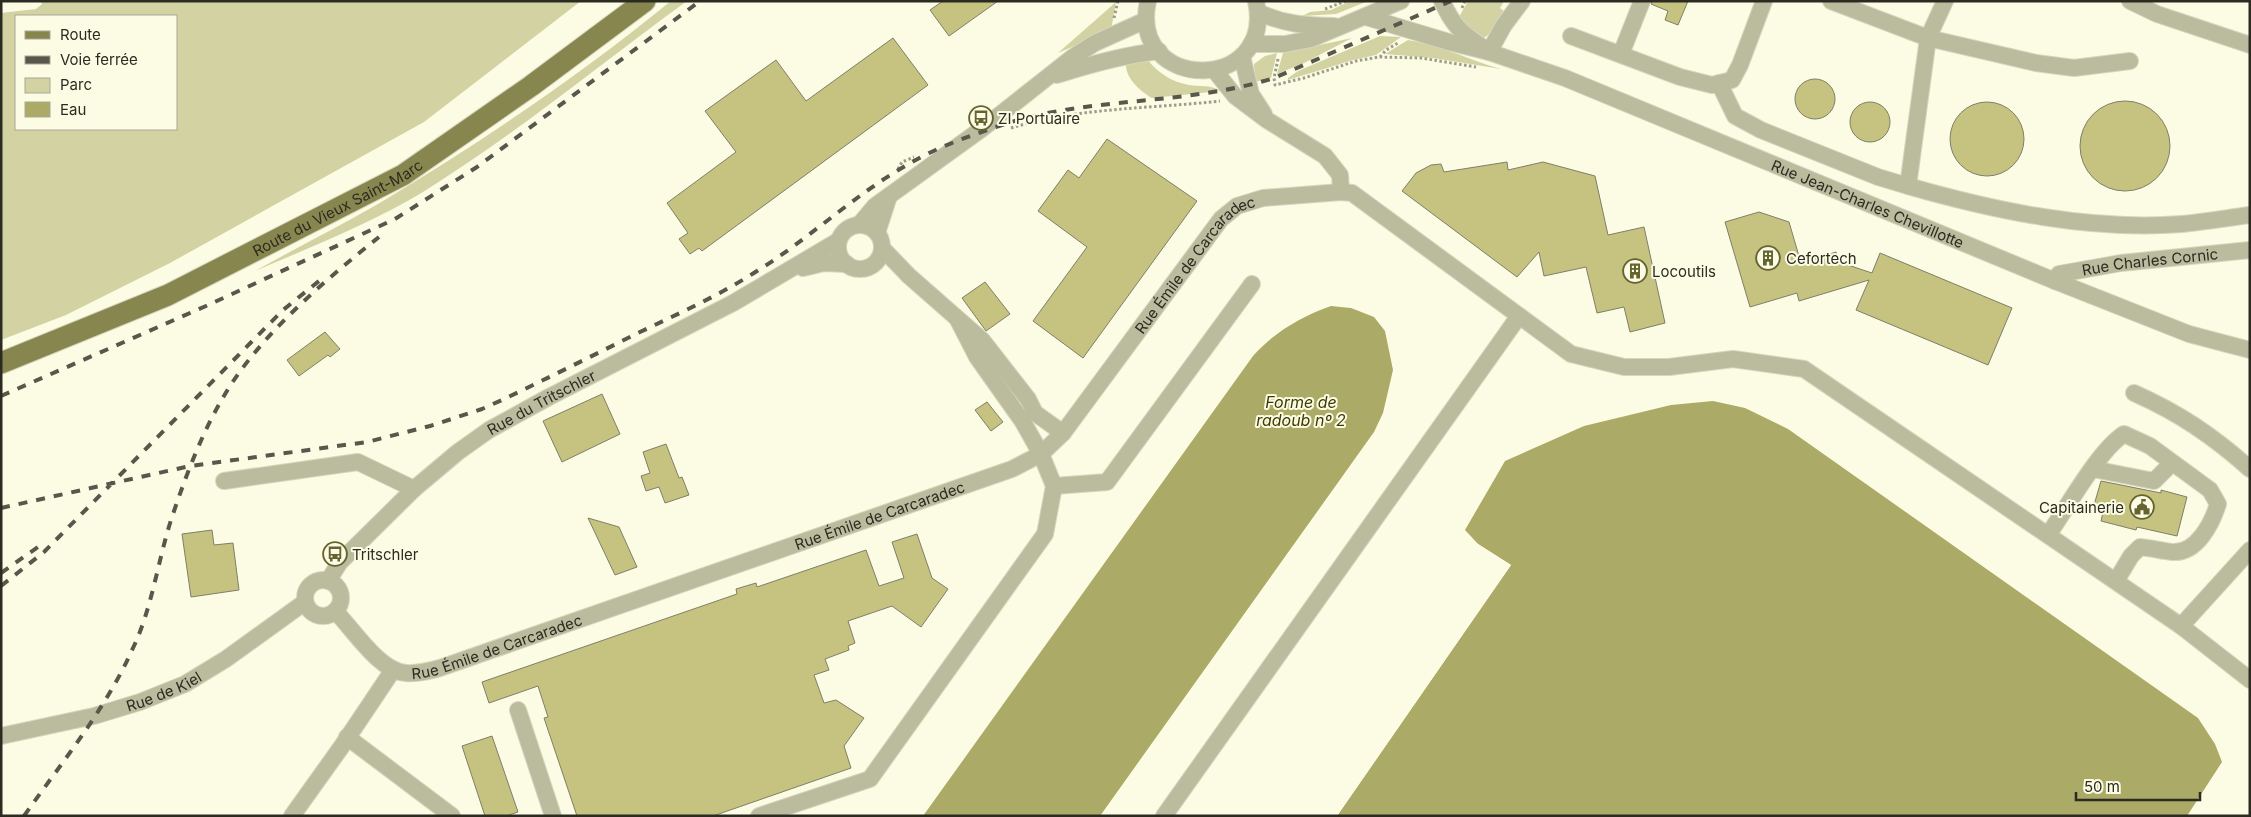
<svg xmlns="http://www.w3.org/2000/svg" width="2251" height="817" font-family="Inter,sans-serif">
<rect width="100%" height="100%" fill="#fcfce4"/>
<path fill="#d3d2a2" fill-rule="evenodd" d="M41,1H581L424,122L170,263L66,315L1,340V13L36,9L42,4ZM16,16H176V129H16Z
M671,1H687C599,65 515,135 423,192C370,224 311,247 255,271C296,248 338,227 378,204C480,143 579,76 671,1Z
M1350,1H1368L1336,14L1302,16L1310,12L1331,10Z
M1468,1H1504L1500,8L1505,12C1485,41 1484,49 1459,17Z
M1116,2L1111,30L1058,53Z
M1380,36L1401,37L1376,55L1353,60L1288,80V78L1298,71Z
M1352,38L1304,63L1277,74L1283,53Z
M1408,40C1441,45 1469,60 1501,69L1433,58L1385,54Z
M1277,53L1271,78L1255,82L1254,64L1265,56Z
M1148,60C1158,73 1172,82 1189,85C1199,87 1211,84 1220,91L1152,98C1139,90 1124,77 1126,61Z"/>
<path fill="#acaa67" d="M1331,306L1351,308L1374,317L1385,331L1393,370L1383,413L1374,432L1100,816H923L1253,356C1273,333 1302,316 1331,306Z
M1713,401L1745,408L1788,429L2198,718L2215,744L2222,762L2187,816H1337L1511,565L1478,544L1465,530L1505,461L1584,426L1671,405Z"/>
<path fill="#fcfce4" d="M1470,539L1511,565L1337,816H1334L1508,566L1476,546Z"/>
<path fill="#c5c37f" stroke="#7f7f6a" d="M943,1H998L949,36L930,10Z
M1652,1H1688L1678,25L1665,20L1668,11L1651,4Z
M893,38L928,85L702,251L699,248L690,254L679,239L688,233L667,203L736,152L705,111L776,60L806,101Z
M1795 99a20 20 0 1 1 40 0a20 20 0 1 1-40 0Z
M2080 146a45 45 0 1 1 90 0a45 45 0 1 1-90 0Z
M1950 139a37 37 0 1 1 74 0a37 37 0 1 1-74 0Z
M1850 122a20 20 0 1 1 40 0a20 20 0 1 1-40 0Z
M1107,139L1197,201L1083,358L1033,321L1087,247L1038,211L1068,170L1079,178Z
M1507,162L1508,170L1543,162L1595,176L1608,235L1644,227L1665,323L1630,332L1624,307L1597,313L1586,267L1544,276L1539,252L1517,277L1402,191L1416,173L1431,165L1441,164L1444,172Z
M1759,212L1789,222L1801,263L1836,252L1839,262L1872,273L1880,253L2012,308L1988,365L1856,310L1869,280L1799,301L1797,293L1750,307L1725,222Z
M985,282L1010,314L986,331L962,298Z
M325,332L340,349L330,357L328,355L299,376L287,360Z
M602,394L620,434L562,462L543,421Z
M987,402L1003,422L991,431L975,410Z
M666,444L679,478L682,477L689,495L665,503L659,487L646,491L641,476L650,473L643,452Z
M2101,481L2161,493V490L2187,497L2177,536L2137,527L2136,530L2101,521L2104,508L2094,505Z
M588,518L619,527L637,567L615,575Z
M212,530L214,545L233,543L239,590L191,597L182,534Z
M917,534L932,578L948,589L921,627L892,606L848,621L855,643L848,646L849,650L825,659L829,670L814,675L824,703L836,700L864,718L844,746L851,768L713,816H577L544,718L548,717L538,686L489,703L482,682L737,594L736,589L756,583L757,587L866,550L879,586L904,578L892,542Z
M492,736L518,812L506,816H485L462,746Z"/>
<g fill="none" stroke-linecap="round" stroke-linejoin="round">
<g stroke="#d6d6c1" stroke-width="18">
<g id="minor">
<path d="M1148,1C1128,93 1276,94 1256,1"/>
<path d="M1442,1C1452,24 1461,33 1481,46"/>
<path d="M1831,1L1928,38L2036,63L2074,68L2130,61"/>
<path d="M1945,1L1928,38L1908,186C1995,211 2090,231 2182,224C2204,222 2227,218 2250,215"/>
<path d="M2130,1L2157,14L2250,45"/>
<path d="M1258,12C1283,24 1307,26 1334,26"/>
<path id="s1" d="M1366,17L1449,42L1489,52L1565,78L2055,281L2189,334L2250,350"/>
<path d="M1571,36L1680,77L1712,85L1732,80L1740,65L1764,1"/>
<path d="M1251,44H1285L1311,39L1401,1"/>
<path d="M1489,52L1504,25L1522,1"/>
<path d="M1621,54L1642,1"/>
<path d="M1242,56L1251,94L1264,114"/>
<path d="M1215,71L1235,96L1267,120L1325,156L1340,175L1341,192"/>
<path d="M1057,75C1091,64 1123,55 1159,51"/>
<path d="M1719,83L1735,116L1761,130L1878,177L1908,186"/>
<path d="M859,225L875,206L983,128L1073,57L1095,43L1146,20"/>
<circle cx="860" cy="247" r="22"/>
<path d="M877,233L889,196"/>
<path d="M882,248L909,276L982,340L1028,399L1035,413L1063,433"/>
<path d="M803,268L824,263L847,264"/>
<path id="s2" d="M2055,281L2059,274L2121,263L2250,250"/>
<path d="M2134,393C2179,413 2213,436 2250,469"/>
<path d="M2093,469L2154,481L2172,463"/>
<path d="M224,481L358,462L414,489"/>
<path d="M1054,486L1107,482L1252,284"/>
<path d="M2048,535C2067,508 2098,451 2124,434L2150,446L2210,490L2218,504C2212,523 2197,554 2172,552C2162,551 2151,548 2140,547L2131,556L2116,581"/>
<circle cx="323" cy="598" r="18"/>
<path id="s3" d="M328,581L340,562L414,489L458,452L489,430L549,397L733,303L838,241"/>
<path id="s4" d="M335,611C354,630 379,671 406,673C418,674 429,671 440,668L1012,469L1041,454L1063,433L1221,219L1237,206L1263,198L1341,192L1352,193L1571,354L1624,367H1669L1733,359L1804,369L2181,626L2250,680"/>
<path d="M2181,626L2250,550"/>
<path d="M518,710L553,816"/>
<path id="s5" d="M1,736L94,716L140,702L185,684L226,659L305,602"/>
<path d="M347,737L452,816"/>
<path d="M292,816L342,746L393,670"/>
<path d="M759,816L870,779L1045,534L1054,486L1041,454L1023,422L977,357L958,320"/>
<path d="M1164,816L1519,316"/>
</g>
</g>
<g stroke="#d6d6c1" stroke-width="23">
<g id="major">
<path id="s6" d="M1,363L168,295L403,175L531,86L645,1"/>
</g>
</g>
<path stroke="#9c9c8b" stroke-width="3" stroke-dasharray="2.5 2.5" stroke-linecap="butt" d="M1462,8L1465,1
M1325,9L1346,1
M1114,18L1118,1
M1380,57L1386,50L1398,43
M1278,59L1274,78L1275,85L1304,78L1356,61L1379,57L1421,58L1476,67
M1011,128C1080,107 1149,109 1220,101
M898,169L902,162L914,157"/>
<use href="#minor" stroke="#bbbb9e" stroke-width="16"/>
<use href="#major" stroke="#88864f" stroke-width="21"/>
<path stroke="#57574b" stroke-width="4" stroke-dasharray="9 9" stroke-linecap="butt" d="M1,396L206,306L395,219L477,167L700,1
M1,508L190,466L367,442L430,426L482,409L502,400C548,378 594,355 640,332C680,313 720,295 757,271C809,239 854,195 907,165C933,149 964,138 993,128C1084,95 1182,107 1274,78L1451,1
M1,573L45,542
M1,586L44,552L283,310L324,277
M24,816C62,762 106,709 133,648C153,606 158,558 173,514C189,467 206,422 234,380C270,327 329,277 379,237"/>
</g>
<defs>
<g id="bus-ring" transform="scale(1.25)"><circle r="9.5" fill="#fcfce4" stroke="#656330" stroke-width="1.5"/><path d="M-5-6H5V4H4V6H2V4H-2V6H-4V4H-5ZM-3.5-4V0h7V-4ZM-3.5 1.2v1.5H-2V1.2ZM2 1.2v1.5H3.5V1.2Z" fill="#656330"/></g>
<g id="building-ring" transform="scale(1.25)"><circle r="9.5" fill="#fcfce4" stroke="#656330" stroke-width="1.5"/><path d="M-4-6H4V6H1V3H-1V6H-4ZM-2.5-4.3h1.7v1.8h-1.7ZM.8-4.3h1.7v1.8H.8ZM-2.5-1h1.7V.8h-1.7ZM.8-1h1.7V.8H.8Z" fill="#656330"/></g>
<g id="civic-ring" transform="scale(1.25)"><circle r="9.5" fill="#fcfce4" stroke="#656330" stroke-width="1.5"/><path d="M-.6-6.5H3V-4.5H.6V-3L4-1V1h2V6H-6V1h2V-1L-.6-3ZM-1.2 2.5V6h2.4V2.5Z" fill="#656330"/></g>
</defs>
<g fill-rule="evenodd">
<use href="#bus-ring" x="981" y="118"/>
<use href="#building-ring" x="1768" y="258"/>
<use href="#building-ring" x="1635" y="271"/>
<use href="#civic-ring" x="2142" y="507"/>
<use href="#bus-ring" x="335" y="554"/>
</g>
<g text-anchor="middle" dominant-baseline="central" stroke-width="4" stroke-linejoin="round" paint-order="stroke">
<g font-size="15" fill="#2b2b22" stroke="#fcfce4" text-anchor="start">
<text x="998" y="118">ZI Portuaire</text>
<text x="1786" y="258">Cefortech</text>
<text x="1652" y="271">Locoutils</text>
<text x="2124" y="507" text-anchor="end">Capitainerie</text>
<text x="352" y="554">Tritschler</text>
</g>
<g font-size="15" fill="#2b2b22" stroke="#fcfce4">
<text stroke="none"><textPath href="#s1" startOffset="536">Rue Jean-Charles Chevillotte</textPath></text>
<text stroke="none"><textPath href="#s6" startOffset="371">Route du Vieux Saint-Marc</textPath></text>
<text stroke="none"><textPath href="#s2" startOffset="100">Rue Charles Cornic</textPath></text>
<text stroke="none"><textPath href="#s4" startOffset="1015">Rue Émile de Carcaradec</textPath></text>
<text stroke="none"><textPath href="#s3" startOffset="281">Rue du Tritschler</textPath></text>
<text stroke="none"><textPath href="#s4" startOffset="596">Rue Émile de Carcaradec</textPath></text>
<text stroke="none"><textPath href="#s4" startOffset="191">Rue Émile de Carcaradec</textPath></text>
<text stroke="none"><textPath href="#s5" startOffset="169">Rue de Kiel</textPath></text>
</g>
<g font-size="16" font-style="italic" fill="#3e3c04" stroke="#fcfce4">
<text x="1301" y="402">Forme de<tspan x="1301" dy="18">radoub nº 2</tspan></text>
</g>
</g>
<rect width="2251" height="817" fill="none" stroke="#2b2b22" stroke-width="5"/>
<rect x="15" y="15" width="162" height="115" fill="#fcfce4" stroke="#a8a896"/>
<rect x="25" y="31" width="25" height="8" fill="#88864f" stroke="#a8a896"/>
<text x="60" y="40" font-size="15" fill="#2b2b22">Route</text>
<rect x="25" y="56" width="25" height="8" fill="#57574b" stroke="#a8a896"/>
<text x="60" y="65" font-size="15" fill="#2b2b22">Voie ferrée</text>
<rect x="25" y="78" width="25" height="15" fill="#d3d2a2" stroke="#a8a896"/>
<text x="60" y="90" font-size="15" fill="#2b2b22">Parc</text>
<rect x="25" y="102" width="25" height="15" fill="#acaa67" stroke="#a8a896"/>
<text x="60" y="115" font-size="15" fill="#2b2b22">Eau</text>
<path d="M2076 792v8h124v-8" fill="none" stroke="#2b2b22" stroke-width="2.5"/>
<text x="2084" y="792" font-size="15" fill="#2b2b22" stroke="#fcfce4" stroke-width="4" paint-order="stroke">50 m</text>
</svg>
